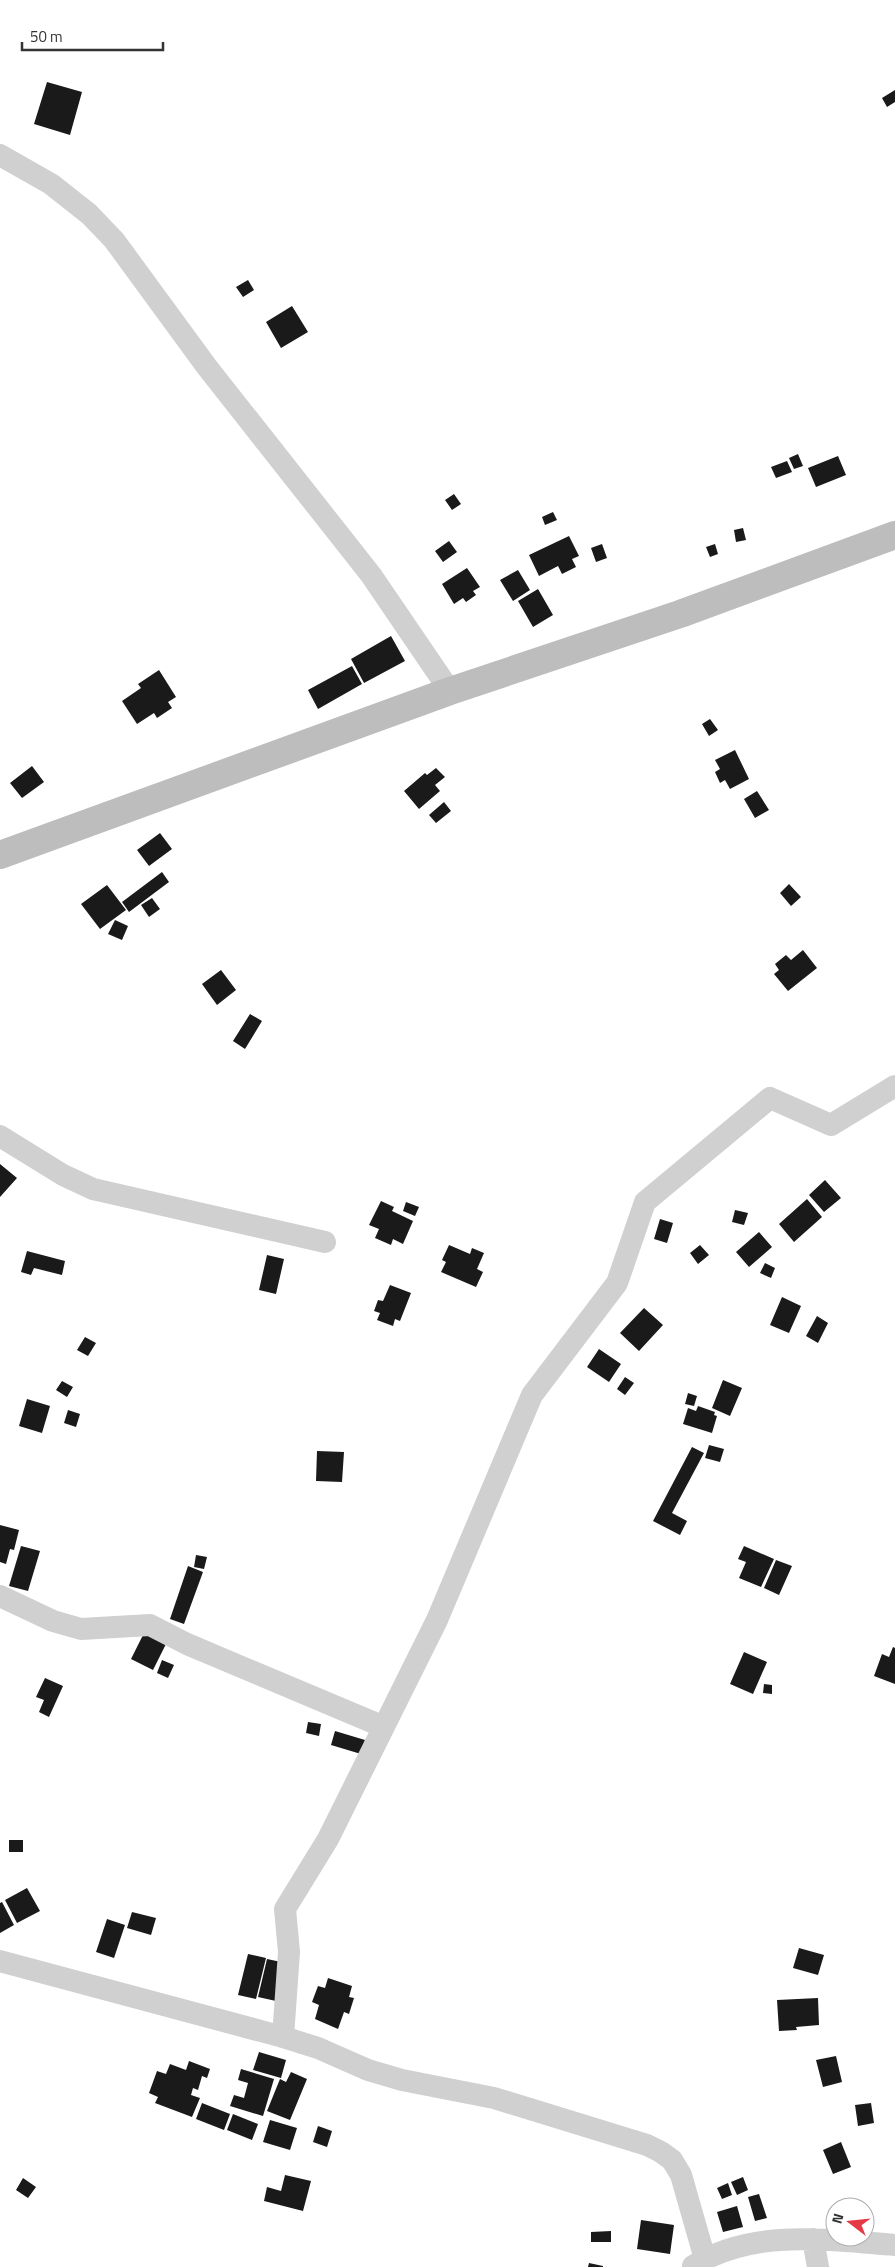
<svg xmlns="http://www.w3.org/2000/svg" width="895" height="2267" font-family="'Titillium Web',sans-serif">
<rect width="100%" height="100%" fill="#fff"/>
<path fill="#1a1a1a" d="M47,82L82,92L70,135L34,124Z
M895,90V102L887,107L882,98Z
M248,280L254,290L243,297L236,287Z
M292,306L308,332L281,348L266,322Z
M798,454L803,466L794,469L789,458Z
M838,456L846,475L816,487L808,468Z
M787,461L792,472L776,478L771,467Z
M454,494L461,504L452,510L445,500Z
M553,512L557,520L545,525L542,517Z
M743,528L746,540L736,542L734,530Z
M569,536L579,556L572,559L576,567L562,574L558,566L539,576L529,555Z
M449,541L457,552L443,562L435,551Z
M602,544L607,558L596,562L591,548Z
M715,544L718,554L710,557L706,547Z
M467,568L480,587L473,591L476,595L466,602L463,598L454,604L442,584Z
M518,570L530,590L513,601L500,580Z
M538,589L553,615L533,627L518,601Z
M391,636L405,661L364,683L351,659Z
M352,666L362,684L318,709L308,690Z
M159,670L176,697L168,702L172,708L157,718L154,713L137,724L122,701L141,688L138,684Z
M710,719L718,730L709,736L702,724Z
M735,750L749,779L730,789L725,780L720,783L715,772L720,769L715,760Z
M32,766L44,782L22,798L10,783Z
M436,768L445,777L435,785L440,791L419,809L404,791L425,773L427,775Z
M757,791L769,810L755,818L744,799Z
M444,802L451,811L436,823L429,815Z
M160,833L172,849L149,866L137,850Z
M162,872L169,882L129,912L122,902Z
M789,884L801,897L791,906L780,893Z
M107,885L126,910L100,929L81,904Z
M152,898L160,909L149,917L141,905Z
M115,920L128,926L122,940L108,934Z
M803,950L817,968L788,991L774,974L779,970L775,964L786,955L791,960Z
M221,970L236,990L217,1005L202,984Z
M250,1014L262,1021L245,1049L233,1041Z
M0,1164L17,1178L0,1197Z
M825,1180L841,1198L824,1212L809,1195Z
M807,1199L822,1217L794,1242L779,1224Z
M381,1201L394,1207L392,1211L413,1221L403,1244L393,1239L391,1245L375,1238L379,1229L369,1225Z
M406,1202L419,1207L415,1216L403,1211Z
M735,1210L748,1213L744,1225L732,1222Z
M660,1219L673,1223L667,1243L654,1239Z
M759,1232L772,1247L749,1267L736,1252Z
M449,1245L470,1254L472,1248L484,1253L477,1269L483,1272L476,1287L441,1272L446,1262L442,1260Z
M700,1245L709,1255L698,1264L690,1253Z
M27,1251L65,1261L62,1275L34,1268L31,1275L21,1272Z
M267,1255L284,1259L276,1294L259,1290Z
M765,1263L775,1268L771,1278L760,1273Z
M390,1285L411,1293L400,1321L395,1319L393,1326L377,1320L380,1313L374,1311L378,1300L383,1301Z
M782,1297L801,1306L789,1333L770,1325Z
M644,1308L663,1325L639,1351L620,1333Z
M817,1316L828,1323L818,1343L806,1336Z
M85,1337L96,1343L88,1356L77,1350Z
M599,1349L621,1364L609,1382L587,1367Z
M625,1377L634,1383L625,1395L617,1389Z
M723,1380L742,1388L730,1416L712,1408Z
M62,1381L73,1387L67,1397L56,1390Z
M688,1393L697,1396L694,1406L685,1404Z
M27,1399L50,1406L42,1433L19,1426Z
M698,1406L715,1412L714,1415L717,1416L712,1433L683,1424L688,1408L696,1411Z
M68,1410L80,1414L76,1427L64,1423Z
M709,1445L724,1449L720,1462L705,1458Z
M692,1447L704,1453L672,1513L687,1521L680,1535L653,1521Z
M317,1451L344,1452L342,1482L316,1481Z
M0,1525L19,1530L14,1550L10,1549L6,1564L0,1562Z
M21,1546L40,1551L28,1591L9,1586Z
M744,1546L774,1559L761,1587L739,1578L746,1562L738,1559Z
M196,1555L207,1557L204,1569L194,1567Z
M776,1560L792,1566L779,1595L764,1588Z
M188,1566L203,1572L184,1624L170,1619Z
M146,1629L168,1640L153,1670L131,1659Z
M893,1647L895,1648V1684L874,1676L882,1654L889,1657Z
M744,1652L767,1662L753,1694L730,1684Z
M162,1660L174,1665L168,1678L157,1673Z
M45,1678L63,1686L49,1717L39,1712L44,1700L36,1697Z
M764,1684L772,1685V1694L763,1693Z
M308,1722L321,1724L319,1736L306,1733Z
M335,1731L365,1740L361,1754L331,1745Z
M9,1840H23V1852H9Z
M27,1888L40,1911L17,1923L5,1900Z
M2,1902L14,1925L0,1933V1903Z
M132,1912L156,1918L151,1935L127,1928Z
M107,1919L125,1925L114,1958L96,1952Z
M799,1948L824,1955L818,1975L793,1968Z
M248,1954L266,1958L256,1999L238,1995Z
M267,1959L286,1963L276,2001L258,1997Z
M328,1978L352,1986L349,1997L354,1998L349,2014L344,2012L338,2029L315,2019L319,2005L312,2002L318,1986L325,1988Z
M818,1998L819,2025L796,2027L797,2030L779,2031L777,2000Z
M259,2052L286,2060L281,2078L253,2070Z
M836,2056L842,2082L823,2087L816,2060Z
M189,2061L210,2069L207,2078L202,2076L198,2090L193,2088L191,2095L200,2098L192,2117L155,2103L158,2097L149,2093L157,2071L166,2074L170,2064L186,2070Z
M241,2069L274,2079L263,2116L230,2106L234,2095L244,2098L248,2083L238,2080Z
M291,2072L307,2079L290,2120L267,2111L280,2079L286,2082Z
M202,2103L230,2114L224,2130L196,2119Z
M871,2103L874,2123L858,2126L855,2105Z
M233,2114L258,2124L252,2140L227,2130Z
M270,2120L297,2128L290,2150L263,2142Z
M318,2126L332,2131L327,2147L313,2142Z
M841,2142L851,2167L833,2174L823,2150Z
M285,2175L311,2181L303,2211L264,2201L267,2187L281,2191Z
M743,2177L748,2190L737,2195L731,2182Z
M23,2178L36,2187L28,2198L16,2190Z
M728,2183L732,2195L722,2199L717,2188Z
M759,2194L767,2218L755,2221L748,2197Z
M737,2206L743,2227L723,2232L717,2212Z
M641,2220L674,2225L670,2254L637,2249Z
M611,2231V2242H591V2232Z
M589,2263L603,2266V2267H588Z"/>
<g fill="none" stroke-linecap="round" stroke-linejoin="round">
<path stroke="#d0d0d0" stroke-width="22" d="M0,155L51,184L89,214L114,240L207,367L371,575L450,691
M0,1136L63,1175L93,1189L325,1242
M0,1596L53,1621L81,1629L150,1625L187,1644L384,1727
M0,1961L283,2037L318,2048L368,2070L402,2080L494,2098L647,2145L661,2152L672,2160L681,2175L705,2259
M283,2037L289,1952L285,1909L328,1839L437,1620L532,1395L617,1283L645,1202L770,1098L831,1125L895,1086
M813,2239L818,2267
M693,2266C754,2228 828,2240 895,2245"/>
<path stroke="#bdbdbd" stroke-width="28" d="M0,855L450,691L680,614L895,535"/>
</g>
<g transform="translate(850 2222) rotate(286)"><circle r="24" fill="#ffffff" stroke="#adadad"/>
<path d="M0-4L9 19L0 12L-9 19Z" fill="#e63946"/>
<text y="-8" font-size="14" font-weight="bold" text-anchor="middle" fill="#333333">N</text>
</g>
<path d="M22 42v8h141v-8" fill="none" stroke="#333333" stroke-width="2.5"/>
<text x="30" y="42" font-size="15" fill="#333333" stroke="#ffffff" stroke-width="4" paint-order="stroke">50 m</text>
</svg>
